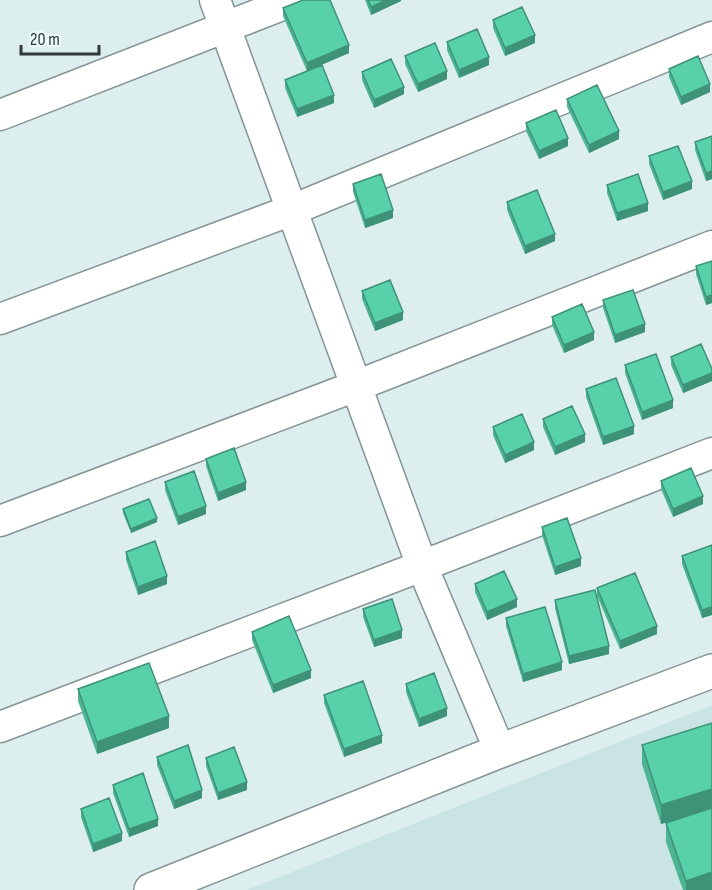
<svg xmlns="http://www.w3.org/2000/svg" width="712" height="890" font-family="'Sofia Sans Condensed',sans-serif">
<rect width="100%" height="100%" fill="#dee"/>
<path fill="#cae4e4" d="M712,705V890H247Z"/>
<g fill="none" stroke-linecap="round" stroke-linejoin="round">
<g stroke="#859595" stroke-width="33">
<path id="street" d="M215,0L422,566L500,751
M0,115L295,0
M0,319L292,210L712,37
M0,521L356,386L712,246
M0,727L422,566L712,453"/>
</g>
<g stroke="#859595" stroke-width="36">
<path id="highway" d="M151,890L500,751L712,671"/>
</g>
<use href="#street" stroke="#fff" stroke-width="30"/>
<use href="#highway" stroke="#fff" stroke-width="33"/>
</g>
<path fill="#4cb493" d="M365,0H401V1L371,15Z
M283,8L349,53L307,71L283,16Z
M493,20L535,43L505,56L493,28Z
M447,42L489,65L459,78L447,50Z
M405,56L447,79L418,92L405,64Z
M669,69L710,92L681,105L669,77Z
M362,72L404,94L374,108L362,80Z
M285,80L334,103L297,117L285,88Z
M567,99L619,139L589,153L567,107Z
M526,123L568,146L539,159L526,131Z
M712,136V179L706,181L695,150V142Z
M649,156L692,189L663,200L649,164Z
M353,184L393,218L365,228L353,192Z
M607,185L648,211L617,221L607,193Z
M507,202L555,241L525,254L507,210Z
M712,261V303L706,305L696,274V266Z
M362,291L403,320L375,331L362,299Z
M603,300L645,332L615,343L603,308Z
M552,317L594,340L564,353L552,325Z
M671,357L712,369V381L683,393L671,365Z
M625,365L673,408L642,420L625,373Z
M586,389L634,434L603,445L586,397Z
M543,419L585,442L555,455L543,427Z
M493,427L534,450L505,463L493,435Z
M206,459L246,490L218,501L206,466Z
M661,481L703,504L673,517L661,489Z
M165,482L206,514L178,525L165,490Z
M123,509L157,522L131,533L123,513Z
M542,527L581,566L555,575L542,535Z
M712,545V615L702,618L682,564V556Z
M126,552L167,584L138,595L126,560Z
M475,584L517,607L487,620L475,592Z
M597,588L657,634L620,649L597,596Z
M555,600L609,654L569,664L555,608Z
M363,609L402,638L374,647L363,617Z
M506,618L562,670L523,682L506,626Z
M252,632L311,678L273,693L252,640Z
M406,684L447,716L419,727L406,692Z
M78,689L169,728L97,754L78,701Z
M324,695L382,743L344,757L324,703Z
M642,745L712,808L661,824L642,764Z
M157,757L202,798L174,809L157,765Z
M206,758L247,790L218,800L206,766Z
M113,785L158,826L129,837L113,793Z
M81,809L122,841L93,852L81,817Z
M666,823L712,890H683L666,842Z"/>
<path fill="#3e9278" d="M386,0H401V1L371,15V7Z
M535,35V43L505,56V48Z
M349,45V53L307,71V63Z
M489,57V65L459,78V70Z
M447,71V79L418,92V84Z
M710,84V92L681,105V97Z
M404,87V94L374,108V100Z
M334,95V103L297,117V109Z
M619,131V139L589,153V145Z
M568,138V146L539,159V151Z
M712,171V179L706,181V173Z
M692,181V189L663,200V192Z
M648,203V211L617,221V213Z
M393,210V218L365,228V220Z
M555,234V241L525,254V246Z
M712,295V303L706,305V297Z
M403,312V320L375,331V323Z
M645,324V332L615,343V335Z
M594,332V340L564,353V345Z
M712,373V381L683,393V385Z
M673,400V408L642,420V412Z
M634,426V434L603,445V437Z
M585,434V442L555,455V447Z
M534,442V450L505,463V455Z
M246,482V490L218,501V493Z
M703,496V504L673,517V509Z
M206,506V514L178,525V517Z
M157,518V522L131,533V529Z
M581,558V566L555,575V567Z
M167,576V584L138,595V587Z
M517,599V607L487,620V612Z
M712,607V615L702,618V610Z
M657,626V634L620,649V641Z
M402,630V638L374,647V640Z
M609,646V654L569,664V656Z
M562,662V670L523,682V674Z
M311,670V678L273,693V685Z
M447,708V716L419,727V719Z
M169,716V728L97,754V742Z
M382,735V743L344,757V749Z
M247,782V790L218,800V793Z
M712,789V808L661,824V805Z
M202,790V798L174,809V801Z
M158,819V826L129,837V829Z
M122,833V841L93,852V844Z
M712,872V890H686V881Z"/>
<path fill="#58d1ab" stroke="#3e9278" stroke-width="1.5" d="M303,0H330L349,45L307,63L283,8Z
M368,0H386L371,7Z
M522,7L535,35L505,48L493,20Z
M477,29L489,57L459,70L447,42Z
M435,43L447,71L418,84L405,56Z
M698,56L710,84L681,97L669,69Z
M391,59L404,87L374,100L362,72Z
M322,65L334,95L297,109L285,80Z
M597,85L619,131L589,145L567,99Z
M556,110L568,138L539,151L526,123Z
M712,136V171L706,173L695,142Z
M678,146L692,181L663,192L649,156Z
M381,174L393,210L365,220L353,184Z
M638,174L648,203L617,213L607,185Z
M537,190L555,234L525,246L507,202Z
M712,261V295L706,297L696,266Z
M390,280L403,312L375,323L362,291Z
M633,290L645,324L615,335L603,300Z
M582,304L594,332L564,345L552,317Z
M701,344L712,369V373L683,385L671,357Z
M656,354L673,400L642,412L625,365Z
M616,378L634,426L603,437L586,389Z
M572,406L585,434L555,447L543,419Z
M522,414L534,442L505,455L493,427Z
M234,448L246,482L218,493L206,459Z
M691,468L703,496L673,509L661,481Z
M194,471L206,506L178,517L165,482Z
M149,499L157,518L131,529L123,509Z
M567,518L581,558L555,567L542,527Z
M155,541L167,576L138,587L126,552Z
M712,545V607L702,610L682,556Z
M504,571L517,599L487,612L475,584Z
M635,573L657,626L620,641L597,588Z
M595,590L609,646L569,656L555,600Z
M392,599L402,630L374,640L363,609Z
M545,607L562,662L523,674L506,618Z
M289,616L311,670L273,685L252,632Z
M149,663L169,716L97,742L78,689Z
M434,673L447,708L419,719L406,684Z
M363,681L382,735L344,749L324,695Z
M712,723V789L661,805L642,745Z
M188,745L202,790L174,801L157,757Z
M234,747L247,782L218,793L206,758Z
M143,773L158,819L129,829L113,785Z
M109,798L122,833L93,844L81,809Z
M712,808V872L686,881L666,823Z"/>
<path d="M21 45v9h78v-9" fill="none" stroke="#323939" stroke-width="3"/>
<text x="30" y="45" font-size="18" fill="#323939" stroke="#eafcfc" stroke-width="4.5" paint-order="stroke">20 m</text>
</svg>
